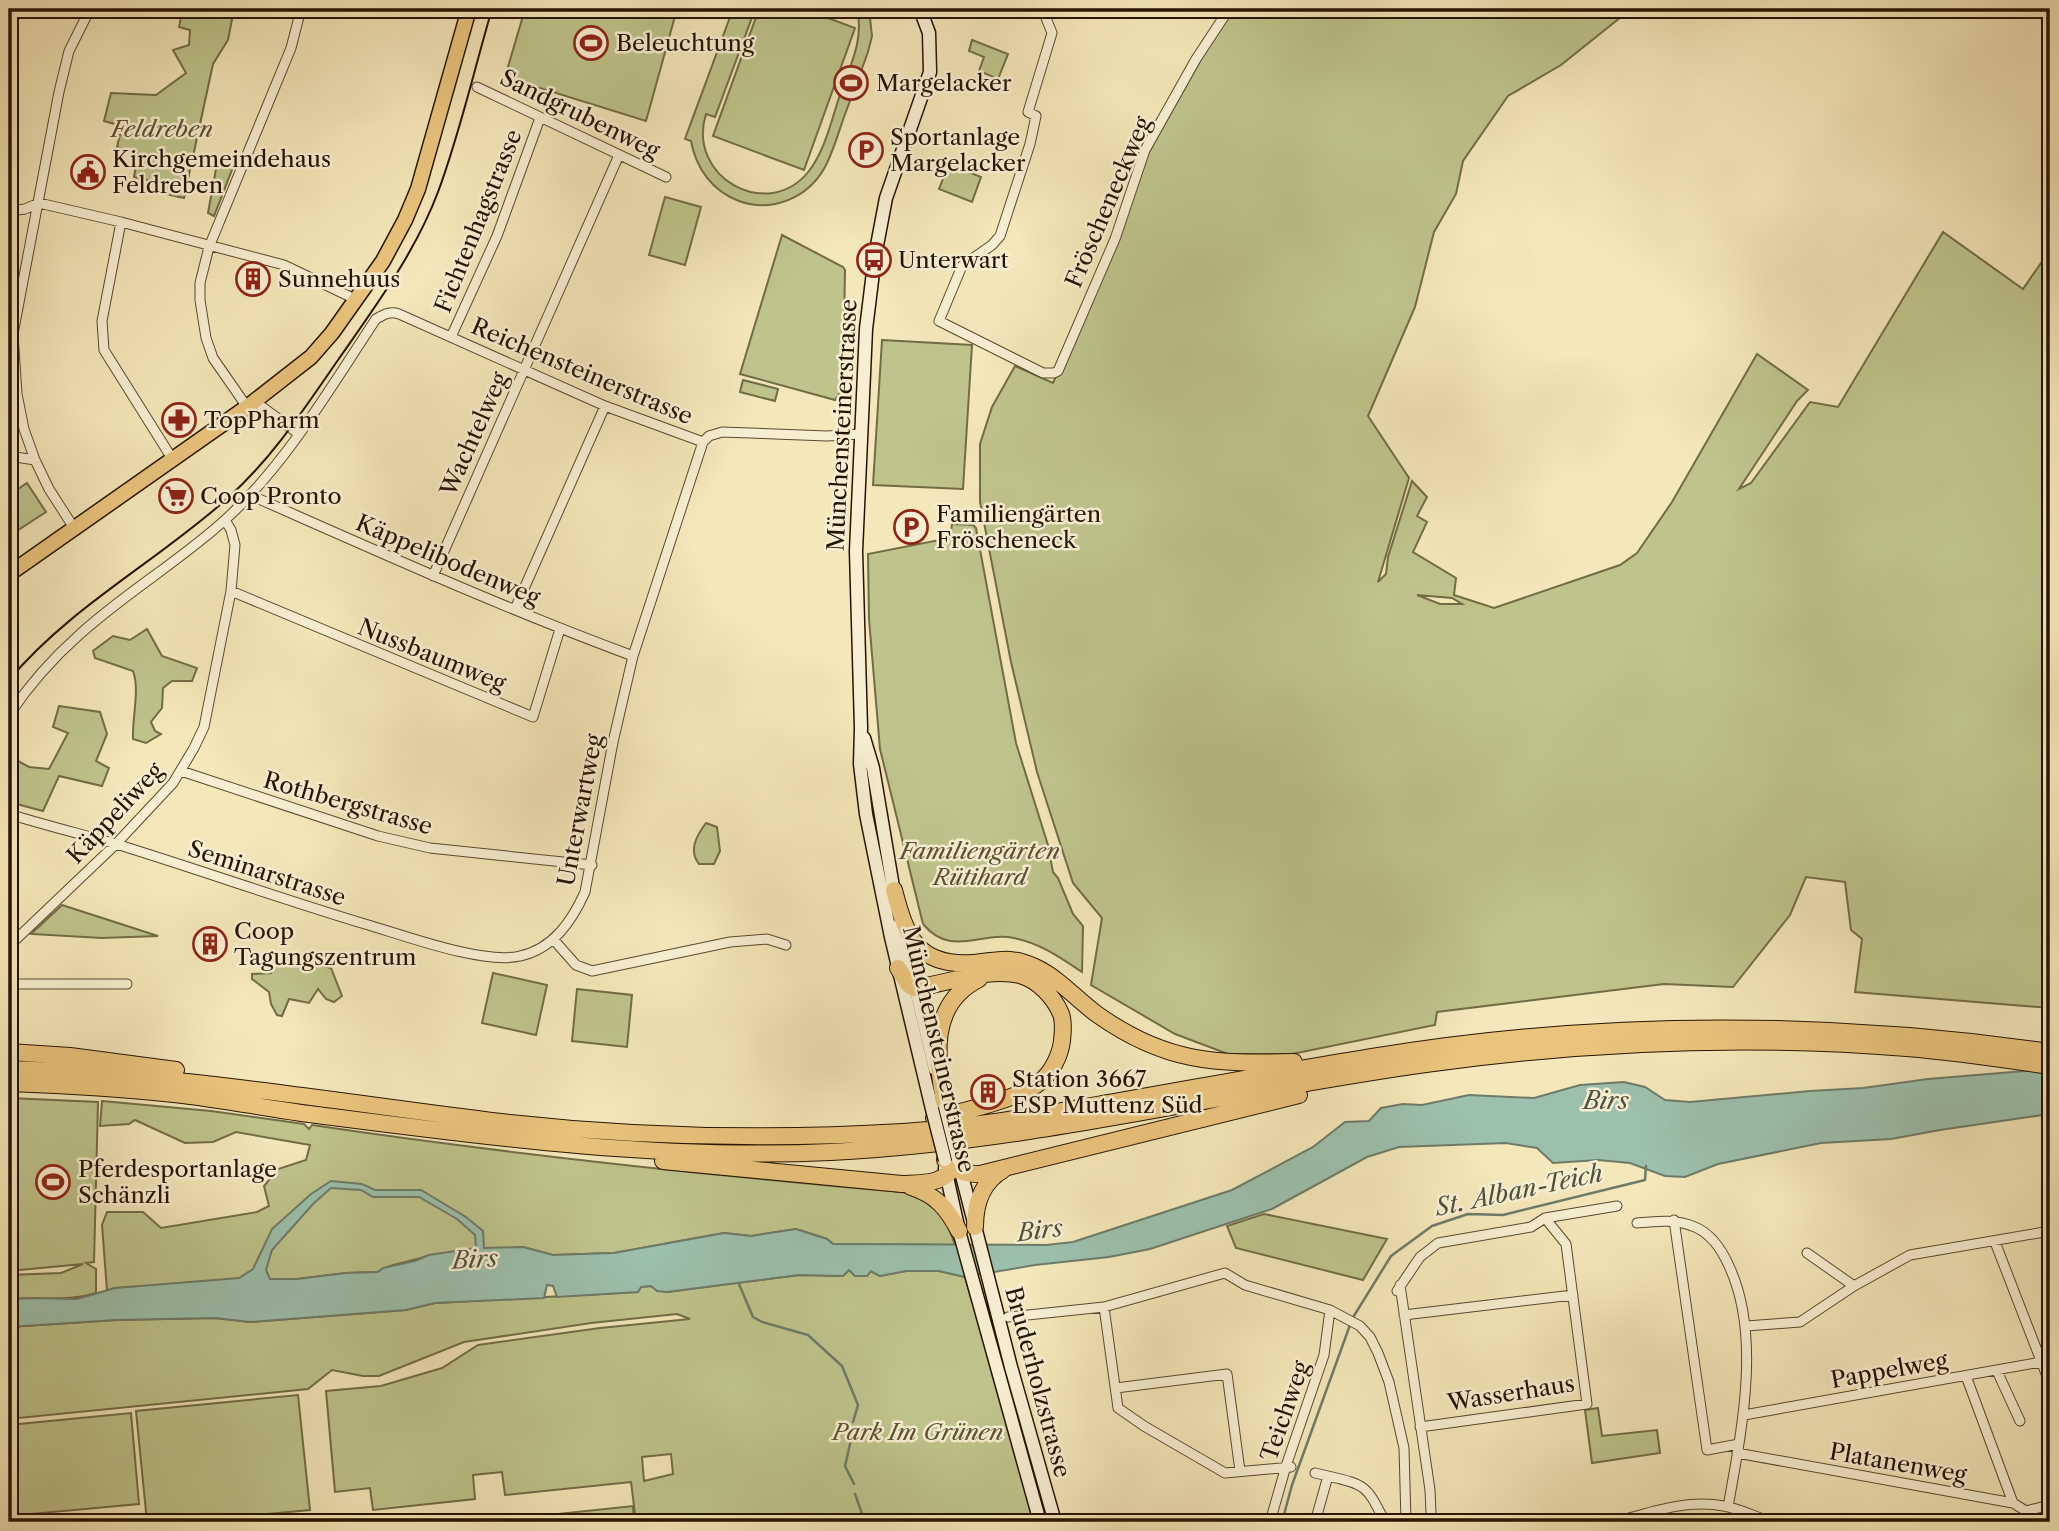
<svg xmlns="http://www.w3.org/2000/svg" width="2059" height="1531" font-family="'Libre Caslon Text',serif">
<rect width="100%" height="100%" fill="#f4e7b9"/>
<filter id="stains"><feTurbulence type="fractalNoise" baseFrequency=".00286" numOctaves="4"/><feColorMatrix values="0 0 0 0 .2 0 0 0 0 .09 0 0 0 0 .02 0 0 0 .5 -.17"/></filter>
<radialGradient id="worn" r=".72"><stop offset=".6" stop-color="#630" stop-opacity="0"/><stop offset="1" stop-color="#630" stop-opacity=".3"/></radialGradient>
<path fill="#bfc48c" stroke="#726c46" stroke-width="2" fill-rule="evenodd" d="M200,9H234L228,40L213,64L184,198L157,192L159,183L134,177L138,154L117,147L122,126L104,121L111,93L156,95L186,73L173,50L189,45L190,30L179,27L182,12L194,16Z
M525,9H677L646,121L505,77Z
M733,9H746L754,12L715,117L706,114C686,177 768,223 809,171C826,149 832,117 841,92C851,64 864,39 857,9H869L872,36L868,52C860,74 852,96 844,117C838,134 833,152 825,167C808,198 772,213 739,201C712,191 696,168 691,141L685,139Z
M759,9H804L855,28L804,170L713,136Z
M1225,9H1631L1561,65L1508,96L1463,161L1456,194L1434,232L1415,307L1368,416L1409,478L1378,582L1386,574L1388,557L1412,481L1427,497L1417,516L1427,522L1413,552L1456,578L1454,595L1494,608L1620,565L1637,553L1672,502L1757,354L1808,390L1797,401L1739,489L1751,483L1810,402L1838,407L1943,232L2023,289L2050,250V1008L1855,992L1862,939L1851,930L1845,882L1806,877L1790,915L1733,987L1664,984L1437,1012L1435,1025L1292,1054H1228L1175,1034L1091,985L1102,918L1073,883L1037,772L1011,662L980,502V444L992,407L1015,366L1053,383L1119,236L1149,152L1209,45ZM1417,595L1452,598L1462,604H1440Z
M972,40L1008,54L998,79L979,71L984,57L969,51Z
M218,158L235,162L214,216L208,213Z
M949,164L981,177L972,202L939,189Z
M665,197L701,207L685,265L649,255Z
M782,235L843,267L845,270L843,382L840,393L835,400L740,374Z
M882,340L972,345L963,489L873,485Z
M743,380L778,389L775,401L740,392Z
M27,483L46,512L9,536V495Z
M952,524L973,525L976,528L1016,743L1048,845L1053,872L1058,878L1073,914L1083,926L1082,972C1061,958 1040,943 1014,938C981,931 951,958 923,924L880,749L869,619L868,554L950,538Z
M147,629L162,656L197,668L192,681H172L163,688L162,708L151,722L155,731L161,734L146,743L133,739C132,717 140,690 133,671L95,658L93,651L113,636L130,640Z
M59,706L100,712L107,734L96,761L109,768L102,786L59,776L43,811L9,802V756L29,767L49,769L68,733L53,727Z
M706,823L717,827L720,851L714,864H699C688,850 697,835 706,823Z
M62,905L158,936L102,938L31,934Z
M277,955L331,968L342,996L334,1002L326,999L318,989L309,1003L289,999L282,1016L277,1015L271,1004L269,992L252,979V974L271,973Z
M493,973L547,985L536,1035L482,1023Z
M577,989L632,995L627,1047L572,1041Z
M9,1098L98,1102L94,1262L86,1263L96,1269V1293C68,1302 38,1297 9,1299V1275L61,1273L83,1264L9,1271Z
M102,1101L211,1111L304,1124L309,1129L312,1125C508,1154 705,1175 902,1192C938,1201 943,1211 955,1245L833,1244L827,1239L796,1229L751,1236L724,1233L614,1253L553,1255L523,1247L429,1255C414,1262 389,1263 378,1272L346,1273L297,1279L115,1288L107,1291L102,1225L107,1212H143L161,1228L257,1212L269,1206L264,1186L278,1169L306,1160L310,1145L236,1132L213,1142L185,1143L135,1120L129,1124L100,1126Z
M1264,1214L1387,1239L1363,1280L1236,1248L1227,1226Z
M849,1270L855,1276H867L870,1271L880,1276L906,1271H939L965,1277L1037,1522H636L631,1482L505,1495L502,1472L473,1475L475,1499L373,1510L370,1488L335,1492L326,1391L381,1386L442,1368L478,1345L600,1328L690,1319L677,1314L591,1323L464,1342L379,1376H363L332,1370L308,1389L9,1419V1327L116,1320L215,1318L250,1322L406,1310L435,1303L638,1292L641,1287L651,1286L667,1292L799,1275L843,1276ZM671,1454L673,1474L644,1481L642,1457Z
M298,1395L310,1510L183,1522H147L136,1411Z
M1598,1408L1602,1436L1657,1430L1660,1453L1592,1463L1585,1410Z
M131,1413L139,1504L9,1516V1425Z
M633,1506L634,1522H481Z"/>
<path fill="#9cc0ac" stroke="#6d7b68" stroke-width="2" fill-rule="evenodd" d="M2050,1069V1114L1940,1130L1891,1139L1821,1143L1718,1164L1685,1177L1665,1176L1630,1163L1598,1160L1553,1163L1537,1148L1506,1143L1399,1147L1367,1157L1272,1209L1150,1249L1109,1257L1035,1265L965,1277L939,1271H906L880,1276L871,1271L867,1276H855L849,1270L843,1276L799,1275L667,1292L657,1291L651,1286L641,1287L638,1292L557,1297L553,1286L547,1285L544,1298L435,1303L406,1310L250,1322L215,1318L116,1320L9,1327V1299L33,1298L77,1299L115,1288L239,1278L253,1269L272,1229L311,1194L331,1181L362,1184L375,1190H421L466,1217L483,1231L484,1248L523,1247L553,1255L614,1253L724,1233L751,1236L796,1229L827,1239L833,1244L1046,1245L1073,1242L1232,1190L1313,1147L1345,1122L1369,1121L1381,1108L1403,1104L1422,1105L1469,1095L1534,1098L1580,1085L1624,1082L1645,1087L1665,1100L1690,1102L1810,1091L1863,1088L1928,1079ZM331,1188L361,1190L373,1197H419L457,1219L475,1235L476,1248L429,1255L415,1261L383,1268L378,1272L346,1273L297,1279H270L266,1270L272,1250L314,1203Z"/>
<g fill="none" stroke-linecap="round" stroke-linejoin="round">
<path stroke="#6d7b68" stroke-width="2.5" d="M739,1284L753,1317L762,1322L808,1335L842,1366L858,1405L853,1422
M1352,1319L1391,1256L1432,1226L1468,1214L1503,1215L1645,1180L1646,1166
M852,1435L845,1466L854,1484
M855,1494L865,1522
M1282,1522L1292,1485L1350,1325"/>
<g stroke="#5a482f" stroke-width="11">
<path id="minor" d="M1045,9L1044,13L1052,33L1028,112L1036,116L1030,144L1000,236L992,245L962,266L939,321L1043,373H1054L1058,371L1115,239L1145,150L1196,59L1229,9
M1216,9L1226,13
M477,87L666,177
M9,211L25,209L39,203L121,222L284,265L357,300
M121,222L102,321L104,350L173,460
M451,337L497,236L540,118
M254,401L299,434
M247,407L213,358L206,338L200,300V283L209,247L291,48L301,9
M9,456L35,460
M250,495C377,551 503,608 633,656
M74,528L49,489L35,460L24,429L17,394L13,334L59,92L69,51L90,9
M433,576L619,155
M231,591L533,717L560,629
M515,609L605,406
M9,715C29,685 52,659 79,635C125,593 180,561 226,519C287,463 330,388 376,319C385,314 390,311 399,314L605,406L703,442L709,436L722,432L827,436L860,434
M181,771L378,836L430,848L592,865
M9,814C44,825 81,834 116,844C200,870 282,899 365,924C403,935 483,965 520,956C553,949 572,921 585,892L613,742L633,656L703,442
M553,939L576,965L592,971L730,942L767,939L786,945
M9,946L116,844L173,783L194,748L204,727L231,591L235,545L231,530L225,520
M9,984H127
M1674,1220L1707,1450L1739,1444
M1637,1223C1658,1221 1676,1219 1695,1227C1711,1234 1722,1250 1729,1266C1762,1336 1741,1433 1728,1507
M1995,1242L2050,1384
M1807,1253L1854,1286
M1400,1285L1430,1490L1431,1513L1428,1522
M1397,1291L1420,1257L1438,1243L1531,1227L1545,1218L1617,1206
M1104,1307L1118,1408L1144,1426L1225,1473L1291,1467
M1404,1315L1573,1295
M1008,1317L1104,1307L1225,1273L1245,1285L1330,1310L1360,1326L1370,1337L1378,1353L1389,1382L1404,1448L1406,1522
M1746,1326L1800,1322L1854,1286L1910,1255L2050,1231
M1997,1371L2020,1421
M1966,1376L2013,1503
M1116,1388L1227,1374L1240,1471
M1744,1415L2041,1362
M1420,1427L1587,1404L1566,1244L1545,1218
M1737,1453L2013,1503L2026,1511L2050,1505
M1315,1473L1328,1476
M1270,1522L1286,1466L1324,1355L1330,1310
M1315,1522L1328,1476C1368,1485 1367,1487 1385,1522
M1615,1522C1651,1512 1687,1499 1724,1506C1740,1509 1756,1517 1772,1522"/>
</g>
<g stroke="#261301" stroke-width="15">
<path id="secondary" d="M920,9L929,33L930,72L886,198L875,256L866,329L856,551L861,728L860,764L866,814L891,937L932,1109
M864,738L873,768L895,899
M900,923L935,1069
M959,1164L1011,1367L1055,1522
M945,1168L959,1231L1040,1522"/>
</g>
<g stroke="#261301" stroke-width="17">
<path id="primary" d="M9,574L247,407L311,357L332,333L383,261L405,220L418,189L469,9"/>
</g>
<g stroke="#261301" stroke-width="18">
<path id="motorway" d="M894,890C906,936 917,967 973,963C998,961 1009,955 1035,967C1059,978 1077,1000 1098,1015C1166,1063 1215,1064 1294,1062
M898,968L908,984L914,988C946,984 987,967 1020,975C1038,980 1054,997 1061,1014C1064,1022 1063,1032 1062,1041C1060,1056 1052,1072 1040,1082C1020,1099 961,1112 934,1118
M9,1052L70,1056L176,1070
M9,1069C174,1074 337,1102 501,1122C634,1137 770,1140 903,1132C968,1128 1033,1116 1097,1105C1189,1089 1280,1072 1372,1057C1596,1020 1826,1020 2050,1052
M9,1083C64,1085 119,1088 174,1094C221,1099 269,1109 317,1115C487,1137 658,1160 831,1152C1034,1142 1232,1090 1433,1063C1589,1042 1750,1035 1907,1048C1955,1052 2003,1059 2050,1066
M945,1107C937,1060 927,1005 979,979
M945,1160C954,1171 965,1174 980,1174L1299,1095
M663,1161L902,1184C926,1183 946,1185 958,1160
M911,1187C936,1195 947,1208 959,1231
M975,1227C975,1203 982,1182 1003,1170"/>
</g>
<use href="#minor" stroke="#f8efd2" stroke-width="9"/>
<use href="#secondary" stroke="#f8efd2" stroke-width="12"/>
<use href="#primary" stroke="#eac47c" stroke-width="14"/>
<use href="#motorway" stroke="#eac47c" stroke-width="16"/>
<path stroke="#261301" stroke-width="2" d="M9,680C71,606 158,561 229,497C273,457 304,409 338,360C375,307 415,253 438,192C460,133 474,70 492,9"/>
<g stroke="#261301" stroke-width="15" stroke-linecap="butt">
<path id="secondary-bridge" d="M945,1107L958,1159
M932,1109L945,1160"/>
</g>
<use href="#secondary-bridge" stroke="#f8efd2" stroke-width="12"/>
</g>
<defs>
<g id="stadium-ring" transform="scale(1.75)"><circle r="9.5" fill="#f8efd2" stroke="#8f2418" stroke-width="1.5"/><path d="M0-5a6.5 5 0 1 0 0 10a6.5 5 0 1 0 0-10ZM-3.5-1.8h7v3.6h-7Z" fill="#8f2418"/></g>
<g id="parking-ring" transform="scale(1.75)"><circle r="9.5" fill="#f8efd2" stroke="#8f2418" stroke-width="1.5"/><path d="M-3.5-5.5H1a3.5 3.5 0 0 1 0 7H-1V5.5H-3.5ZM-1-3.4V-.6H.8a1.4 1.4 0 0 0 0-2.8Z" fill="#8f2418"/></g>
<g id="civic-ring" transform="scale(1.75)"><circle r="9.5" fill="#f8efd2" stroke="#8f2418" stroke-width="1.5"/><path d="M-.6-6.5H3V-4.5H.6V-3L4-1V1h2V6H-6V1h2V-1L-.6-3ZM-1.2 2.5V6h2.4V2.5Z" fill="#8f2418"/></g>
<g id="bus-ring" transform="scale(1.75)"><circle r="9.5" fill="#f8efd2" stroke="#8f2418" stroke-width="1.5"/><path d="M-5-6H5V4H4V6H2V4H-2V6H-4V4H-5ZM-3.5-4V0h7V-4ZM-3.5 1.2v1.5H-2V1.2ZM2 1.2v1.5H3.5V1.2Z" fill="#8f2418"/></g>
<g id="building-ring" transform="scale(1.75)"><circle r="9.5" fill="#f8efd2" stroke="#8f2418" stroke-width="1.5"/><path d="M-4-6H4V6H1V3H-1V6H-4ZM-2.5-4.3h1.7v1.8h-1.7ZM.8-4.3h1.7v1.8H.8ZM-2.5-1h1.7V.8h-1.7ZM.8-1h1.7V.8H.8Z" fill="#8f2418"/></g>
<g id="pharmacy-ring" transform="scale(1.75)"><circle r="9.5" fill="#f8efd2" stroke="#8f2418" stroke-width="1.5"/><path d="M-2-6h4v4h4v4h-4v4h-4v-4h-4v-4h4Z" fill="#8f2418"/></g>
<g id="supermarket-ring" transform="scale(1.75)"><circle r="9.5" fill="#f8efd2" stroke="#8f2418" stroke-width="1.5"/><path d="M-6-5.5h2.5l.6 2H6L4.5 2H-2.5L-4.4-4H-6ZM-1.5 3.2a1.3 1.3 0 1 0 .1 0ZM3 3.2a1.3 1.3 0 1 0 .1 0Z" fill="#8f2418"/></g>
</defs>
<g fill-rule="evenodd">
<use href="#stadium-ring" x="591" y="43"/>
<use href="#stadium-ring" x="851" y="83"/>
<use href="#parking-ring" x="866" y="150"/>
<use href="#civic-ring" x="88" y="172"/>
<use href="#bus-ring" x="874" y="260"/>
<use href="#building-ring" x="253" y="279"/>
<use href="#pharmacy-ring" x="179" y="420"/>
<use href="#supermarket-ring" x="176" y="496"/>
<use href="#parking-ring" x="911" y="527"/>
<use href="#building-ring" x="210" y="944"/>
<use href="#building-ring" x="988" y="1092"/>
<use href="#stadium-ring" x="53" y="1182"/>
</g>
<g text-anchor="middle" dominant-baseline="central" stroke-width="5" stroke-linejoin="round" paint-order="stroke">
<g font-size="23" fill="#261301" stroke="#f8efd2" text-anchor="start">
<text x="616" y="43">Beleuchtung</text>
<text x="876" y="83">Margelacker</text>
<text x="890" y="137">Sportanlage<tspan x="890" dy="26">Margelacker</tspan></text>
<text x="112" y="159">Kirchgemeindehaus<tspan x="112" dy="26">Feldreben</tspan></text>
<text x="898" y="260">Unterwart</text>
<text x="278" y="279">Sunnehuus</text>
<text x="204" y="420">TopPharm</text>
<text x="200" y="496">Coop Pronto</text>
<text x="936" y="514">Familiengärten<tspan x="936" dy="26">Fröscheneck</tspan></text>
<text x="234" y="931">Coop<tspan x="234" dy="26">Tagungszentrum</tspan></text>
<text x="1012" y="1079">Station 3667<tspan x="1012" dy="26">ESP Muttenz Süd</tspan></text>
<text x="78" y="1169">Pferdesportanlage<tspan x="78" dy="26">Schänzli</tspan></text>
</g>
<g font-size="23" fill="#261301" stroke="#f8efd2">
<text transform="translate(580 114) rotate(26)">Sandgrubenweg</text>
<text transform="translate(1108 202) rotate(-67)">Fröscheneckweg</text>
<text transform="translate(478 221) rotate(-68)">Fichtenhagstrasse</text>
<text transform="translate(582 371) rotate(23)">Reichensteinerstrasse</text>
<text transform="translate(842 425) rotate(-87)">Münchensteinerstrasse</text>
<text transform="translate(474 434) rotate(-66)">Wachtelweg</text>
<text transform="translate(448 560) rotate(23)">Käppelibodenweg</text>
<text transform="translate(432 655) rotate(22)">Nussbaumweg</text>
<text transform="translate(348 803) rotate(16)">Rothbergstrasse</text>
<text transform="translate(580 810) rotate(-79)">Unterwartweg</text>
<text transform="translate(115 813) rotate(-47)">Käppeliweg</text>
<text transform="translate(267 873) rotate(18)">Seminarstrasse</text>
<text transform="translate(939 1049) rotate(77)">Münchensteinerstrasse</text>
<text transform="translate(1889 1370) rotate(-10)">Pappelweg</text>
<text transform="translate(1038 1382) rotate(75)">Bruderholzstrasse</text>
<text transform="translate(1511 1393) rotate(-9)">Wasserhaus</text>
<text transform="translate(1285 1411) rotate(-71)">Teichweg</text>
<text transform="translate(1898 1463) rotate(10)">Platanenweg</text>
</g>
<g font-size="23" font-style="italic" fill="#5c5132" stroke="#f8efd2">
<text x="162" y="129">Feldreben</text>
<text x="980" y="851">Familiengärten<tspan x="980" dy="26">Rütihard</tspan></text>
<text x="918" y="1432">Park Im Grünen</text>
</g>
<g font-size="24" font-style="italic" fill="#4f503d" stroke="#f8efd2">
<text x="1606" y="1100">Birs</text>
<text transform="translate(1519 1190) rotate(-12)">St. Alban-Teich</text>
<text transform="translate(1040 1230) rotate(-7)">Birs</text>
<text transform="translate(475 1259) rotate(-3)">Birs</text>
</g>
</g>
<rect width="2059" height="1531" fill="none" stroke="#f4e7b9" stroke-width="35"/>
<rect x="10" y="10" width="2038" height="1510" fill="none" stroke="#261301" stroke-width="3.5"/>
<rect x="18" y="18" width="2024" height="1496" fill="none" stroke="#261301" stroke-width="2"/>
<rect width="100%" height="100%" filter="url(#stains)"/>
<rect width="100%" height="100%" fill="url(#worn)"/>
</svg>
